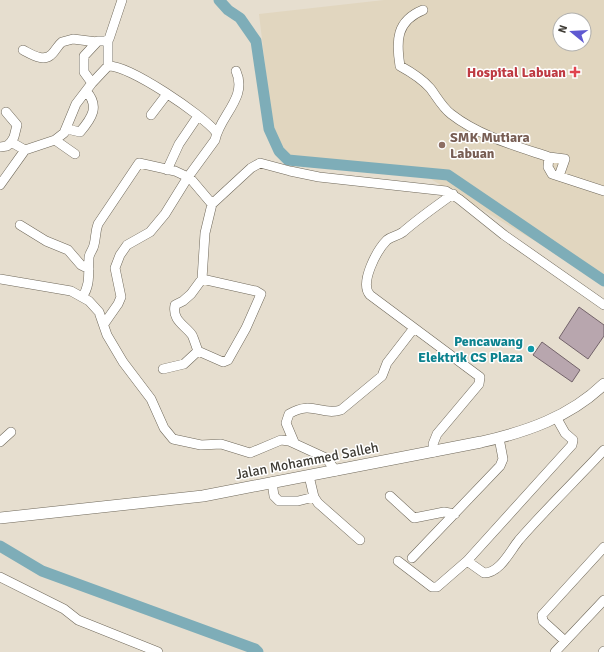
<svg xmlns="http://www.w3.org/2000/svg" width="604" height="652" font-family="Signika,sans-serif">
<rect width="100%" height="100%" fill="#e6decf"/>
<path fill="#e1d6bf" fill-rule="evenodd" d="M384,0H604V282L429,178L288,158L273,132L259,14ZM560,20H584V44H560Z"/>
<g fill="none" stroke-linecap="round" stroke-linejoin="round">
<path stroke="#7eadb8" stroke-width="11" d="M219,0L228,10L240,18L256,41L269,129L279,151L288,160L448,175L604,281
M0,546L42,571L255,649L258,652"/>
</g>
<path fill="#b8a6ae" stroke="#73636a" d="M579,307L604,325V336L588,359L559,338Z
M542,342L580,370L572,382L533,355Z"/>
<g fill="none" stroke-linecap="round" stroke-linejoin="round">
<g stroke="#6f685a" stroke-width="10">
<path id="minor" d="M423,10C396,21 396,41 400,66C411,72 422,79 430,88C437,97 442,107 451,114C479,136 516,146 549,157L548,167L552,174L604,191
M108,41V66
M23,50C31,54 44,63 52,54C56,50 58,45 62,42L73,39L97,42
M92,83L108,66C128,64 204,116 216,132
M6,112L17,125L14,137L11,142
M151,115L167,94
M67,129L80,132C92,118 100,106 86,91
M55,140L75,154
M0,147L7,146L11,142L25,150
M549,157L565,159L559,176
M167,170L179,144L198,116
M0,185L25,150L55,140L64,133L76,104L92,83L84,72V56L98,41H105L109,39L122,0
M20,225L46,241L68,250L81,265L89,269
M0,279L71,291L89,301L99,312L107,335L123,362L151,399L164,428L173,439L201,445L221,444L250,453L281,440L289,441L326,458L336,471
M82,297C91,285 88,272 89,257C90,252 93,250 94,245C96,238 95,232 98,224L139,163L175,171L190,178L212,204
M104,324L118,304L121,297L115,268L120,255L127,245L150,232L165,214L188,177L215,140C220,115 248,98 236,71
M198,351C196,346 194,339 192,335C185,325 172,321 175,305L183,301L191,294L202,279L205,233L212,204L251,168L260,163L290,171L319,177L446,191L459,199L504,235L604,305
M163,369L184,364L198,351L223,362L228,360L246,328L261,294L256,291L202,279
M0,442L11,432
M294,442L286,423L289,414C312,400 321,416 341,410L382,376L387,363L414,328
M434,452L433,444L437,434L479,384L480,377L370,295C359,283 377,250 387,240C392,236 398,236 403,232C419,218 436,206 453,194
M309,476L314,497
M272,482L274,496L279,501H298L314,497L318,503L360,540
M390,496L414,518L444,512L455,514
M412,558L500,466L503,459L499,438
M398,561L432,587H437L467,561L572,445L573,440L565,433L556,417
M467,561L484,573C500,573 510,551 519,540C546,509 576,480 604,450
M0,577L64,609L78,620L158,652
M565,641L543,621L542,615L604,547
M555,652L604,600
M603,652L604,651"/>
</g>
<g stroke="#6f685a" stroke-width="12">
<path id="major" d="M0,518L203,496L481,442C526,432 570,417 604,384"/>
</g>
<use href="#minor" stroke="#fff" stroke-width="9"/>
<use href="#major" stroke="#fff" stroke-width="11"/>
</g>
<path fill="#e0444e" stroke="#fff" stroke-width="1.5" d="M573 66h4v4h4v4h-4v4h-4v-4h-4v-4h4z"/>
<circle fill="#8d6e63" stroke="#fff" stroke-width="1.5" cx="442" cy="145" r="4"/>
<circle fill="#0f9aa8" stroke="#fff" stroke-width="1.5" cx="531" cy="349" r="4"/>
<g text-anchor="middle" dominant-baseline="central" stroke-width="3" stroke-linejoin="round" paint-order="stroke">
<g font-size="14" font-weight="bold" fill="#be3a42" stroke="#fff" text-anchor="end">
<text x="566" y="72">Hospital Labuan</text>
</g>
<g font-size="14" font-weight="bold" fill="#785e54" stroke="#fff" text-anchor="start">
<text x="450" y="137">SMK Mutiara<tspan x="450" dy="16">Labuan</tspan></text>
</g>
<g font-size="14" font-weight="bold" fill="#0d838f" stroke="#fff" text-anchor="end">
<text x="523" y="341">Pencawang<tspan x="523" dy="16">Elektrik CS Plaza</tspan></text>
</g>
<g font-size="14" fill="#3d3a33" stroke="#fff">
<text transform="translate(307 461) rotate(-11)">Jalan Mohammed Salleh</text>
</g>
</g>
<g transform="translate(572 32) rotate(288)"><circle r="19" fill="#ffffff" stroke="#b1b0ad"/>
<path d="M0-3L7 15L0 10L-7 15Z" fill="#5f59d1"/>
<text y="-6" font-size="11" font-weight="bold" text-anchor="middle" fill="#3d3a33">N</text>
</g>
</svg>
